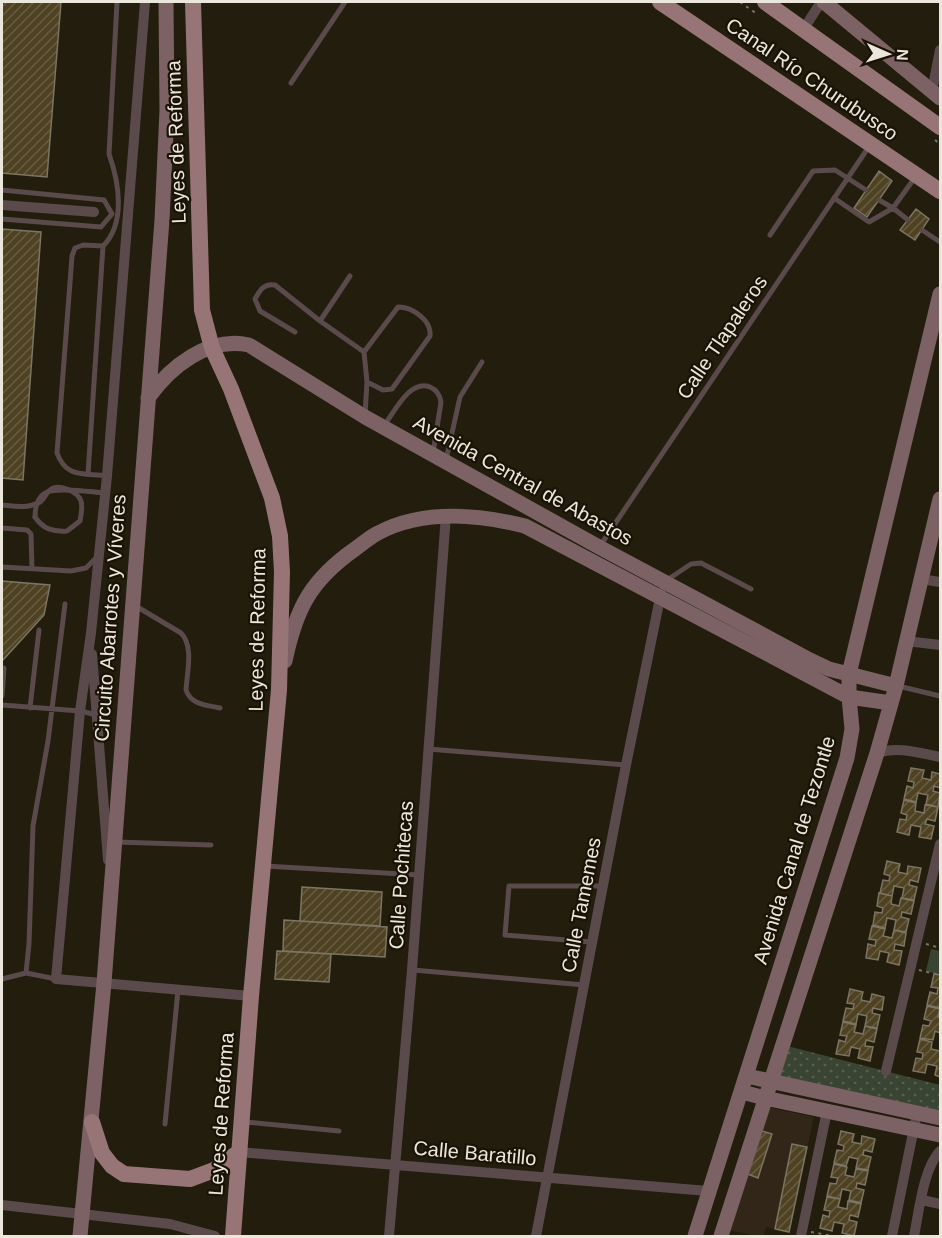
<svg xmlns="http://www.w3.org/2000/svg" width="942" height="1238" font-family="Arial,sans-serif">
<defs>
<pattern id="grass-dots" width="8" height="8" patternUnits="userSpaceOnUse" patternTransform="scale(1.5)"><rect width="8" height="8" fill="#394532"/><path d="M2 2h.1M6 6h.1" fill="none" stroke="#56604f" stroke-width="1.8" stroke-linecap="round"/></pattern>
<pattern id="building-hatch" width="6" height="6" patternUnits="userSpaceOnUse" patternTransform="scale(1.5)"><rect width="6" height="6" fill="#4e4222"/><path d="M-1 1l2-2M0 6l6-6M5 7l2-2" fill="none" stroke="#685d42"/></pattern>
</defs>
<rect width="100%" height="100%" fill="#231d0d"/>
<path fill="#312618" d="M766,1107L814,1117L789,1232L766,1227L763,1236H756L729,1230Z"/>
<path fill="url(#grass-dots)" d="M787,1046L940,1085V1115L776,1081Z"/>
<path fill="#394532" d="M931,949L940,951V975L926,971Z"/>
<path fill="url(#building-hatch)" stroke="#7c7563" stroke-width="1.5" d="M2,2H61L47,177L2,173Z
M879,171L892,181L867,217L854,208Z
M916,209L929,219L915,240L900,230Z
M2,229L41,232L23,480L2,478Z
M2,581L50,585L44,615L2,661Z
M911,768L924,770L922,778L931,780L932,772L940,774V788L934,786L933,791L940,793L938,807L926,804L928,795L918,793L916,802L904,799L907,786L913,788L914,782L908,781Z
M904,800L916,803L915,811L924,813L925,805L938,807L935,821L927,819L925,824L934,826L931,839L919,837L921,827L911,825L909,835L897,832L900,819L906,820L907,815L901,813Z
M887,861L900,864L898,872L907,874L908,866L921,868L918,882L910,880L909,885L917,887L914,900L902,898L904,888L894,886L892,896L880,893L883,880L889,881L890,876L884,874Z
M302,887L382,892L380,926L300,921Z
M879,893L892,896L891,904L899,906L901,898L914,901L911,914L902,912L901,917L909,919L906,932L894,930L896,920L887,918L885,928L873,925L875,912L882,913L883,908L877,906Z
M284,920L387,927L385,957L283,951Z
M872,926L885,929L883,936L892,938L894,930L906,933L904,946L895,944L894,950L902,951L899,965L887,962L889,953L880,951L878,960L866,958L868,944L875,946L876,940L869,939Z
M277,951L331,954L329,982L275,979Z
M934,974L940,975V1008L927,1005L930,992L937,994L938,988L931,987Z
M850,989L863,992L861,1000L870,1002L872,994L884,997L882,1010L873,1008L872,1013L880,1015L877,1028L865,1026L867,1016L858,1014L856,1024L843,1021L846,1008L853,1009L854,1004L847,1003Z
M927,1006L940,1009L938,1017H940V1033L935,1031L933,1040L920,1038L923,1025L929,1026L931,1021L924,1019Z
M843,1022L856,1025L854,1032L863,1034L865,1026L877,1029L874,1042L866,1040L865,1046L873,1047L870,1061L858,1058L860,1049L851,1047L849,1056L836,1054L839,1040L845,1042L847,1036L840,1035Z
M920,1039L932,1042L931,1049L940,1051V1047V1077L935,1075L937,1066L927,1064L925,1073L913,1071L916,1058L922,1059L923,1053L917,1052Z
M759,1130L772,1134L758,1178L745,1173Z
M841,1131L854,1134L852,1142L861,1144L862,1136L875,1139L872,1152L864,1150L863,1155L871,1157L868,1170L856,1168L858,1159L849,1157L846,1166L834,1163L837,1150L843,1151L844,1146L838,1144Z
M792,1144L807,1147L789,1232L775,1229Z
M834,1164L847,1167L845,1175L854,1177L856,1169L868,1171L865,1185L857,1183L856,1188L864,1190L861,1203L849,1200L851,1191L842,1189L840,1199L827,1196L830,1183L836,1184L838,1178L831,1177Z
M827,1197L840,1199L838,1207L847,1209L848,1201L861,1204L858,1217L850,1215L849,1220L857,1222L854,1236L842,1233L844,1224L834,1222L832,1231L820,1228L823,1215L829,1217L830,1211L824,1210Z"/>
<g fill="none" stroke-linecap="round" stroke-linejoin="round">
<path stroke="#797366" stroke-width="2" stroke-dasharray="3 4.5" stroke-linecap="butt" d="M740,2L757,14
M935,140L940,144
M940,209V210
M926,944L940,948
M919,970L940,975
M811,1232L833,1236"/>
<path stroke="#5a4a4b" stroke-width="5" d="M291,83L345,2
M2,190L104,200L112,214L101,227L2,219
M834,198L869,222L893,208L879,200
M908,220L893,208L916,176
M922,230L940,242
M770,235L813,171L835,170L866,190
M320,321L350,276
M295,332L260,311L255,299C260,290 264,283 275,285L320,321L364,352L367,382L365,415
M364,352L398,307C413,307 432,321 430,336L392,389L383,390L367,382
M385,424C395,411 410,379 430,387C437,390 440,395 441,402L433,453
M446,460L460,397L482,362
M88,474L103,246
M107,476C83,473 66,478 57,453L72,256L75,248L83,245L103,246C126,223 119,182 109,154L117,2
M35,517C35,509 37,496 47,492C60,487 90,492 105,493
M2,528L27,530L31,534L32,569
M600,546L870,145
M2,567L71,571L86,568L98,556
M667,580L691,564L701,563L751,589
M134,605L181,633C194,646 187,672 186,690C191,705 207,705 220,708
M898,686L940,696
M2,696L4,668
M2,705L80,711L97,715
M30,708L39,630
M428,749L626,765
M116,842L211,845
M265,866L419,875
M591,942L505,935L509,886H603
M413,970L584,985
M26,973L29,944L33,826L48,741L65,604
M2,979L26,973L56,979
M245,1122L339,1131
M165,1124L178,990"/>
<path stroke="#5a4a4b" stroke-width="10" d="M145,2L107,476L91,633L80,711L56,979L251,996
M803,30L821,2
M932,91L940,50
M2,205L94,212
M920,579L940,582
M906,641L940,645
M92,654L108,860
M877,753C898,746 919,753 940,757
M886,1071L940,844
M239,1152L708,1191
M922,1200L940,1204
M2,1205L170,1224L215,1236
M389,1236L412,970L446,515
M536,1236L626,765L661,593
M801,1236L827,1111
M892,1236L917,1113
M914,1236C919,1212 923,1169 940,1151"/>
<path stroke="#7c6264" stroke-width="15" d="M824,2L940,98
M148,398C170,367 208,336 249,345L365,417L599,547L810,660L829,669L896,686
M285,661C296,608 311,580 355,549C362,544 370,537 378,533C423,509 477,514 525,526L849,697L891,703
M747,1076L940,1118
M742,1092L765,1098L940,1135
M80,1236L104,983L162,220L167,110L166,2
M695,1236L847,758L852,729L849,697V674L940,294
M721,1236L877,753L896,686L940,499"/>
<path stroke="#977577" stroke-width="16" d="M193,2L202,310L212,348L231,389L272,498L280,536L282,572L279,690L251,996L233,1236
M660,2L940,191
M765,2L940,127
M92,1122L102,1153L112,1166L124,1174L190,1179L214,1170L239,1152"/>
<path stroke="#5a4a4b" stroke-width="5" d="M2,505C14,506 28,509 40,502C45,499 46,491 53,488C62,485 78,492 81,501C83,508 81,514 80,521L67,531C53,532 43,529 35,517"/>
</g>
<g text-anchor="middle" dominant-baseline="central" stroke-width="4.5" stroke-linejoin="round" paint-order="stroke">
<g font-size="20" fill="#ebe7dd" stroke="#1a1305">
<text transform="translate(812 79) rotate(34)">Canal Río Churubusco</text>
<text transform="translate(176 142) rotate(-92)">Leyes de Reforma</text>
<text transform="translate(722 337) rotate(-56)">Calle Tlapaleros</text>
<text transform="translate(523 480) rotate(29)">Avenida Central de Abastos</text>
<text transform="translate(110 618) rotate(-86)">Circuito Abarrotes y Víveres</text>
<text transform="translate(257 630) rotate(-89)">Leyes de Reforma</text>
<text transform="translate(794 850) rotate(-73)">Avenida Canal de Tezontle</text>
<text transform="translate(401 875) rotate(-86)">Calle Pochitecas</text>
<text transform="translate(581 905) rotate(-79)">Calle Tamemes</text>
<text transform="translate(221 1114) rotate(-86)">Leyes de Reforma</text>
<text transform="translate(475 1153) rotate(5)">Calle Baratillo</text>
</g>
</g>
<rect width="942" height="1238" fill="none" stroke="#ebe7dd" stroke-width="6"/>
<g transform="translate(888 54) rotate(93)" stroke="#1a1305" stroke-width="4.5" paint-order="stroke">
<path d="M0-4.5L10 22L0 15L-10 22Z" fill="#ebe7dd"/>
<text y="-9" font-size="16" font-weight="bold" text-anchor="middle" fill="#ebe7dd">N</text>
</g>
</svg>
